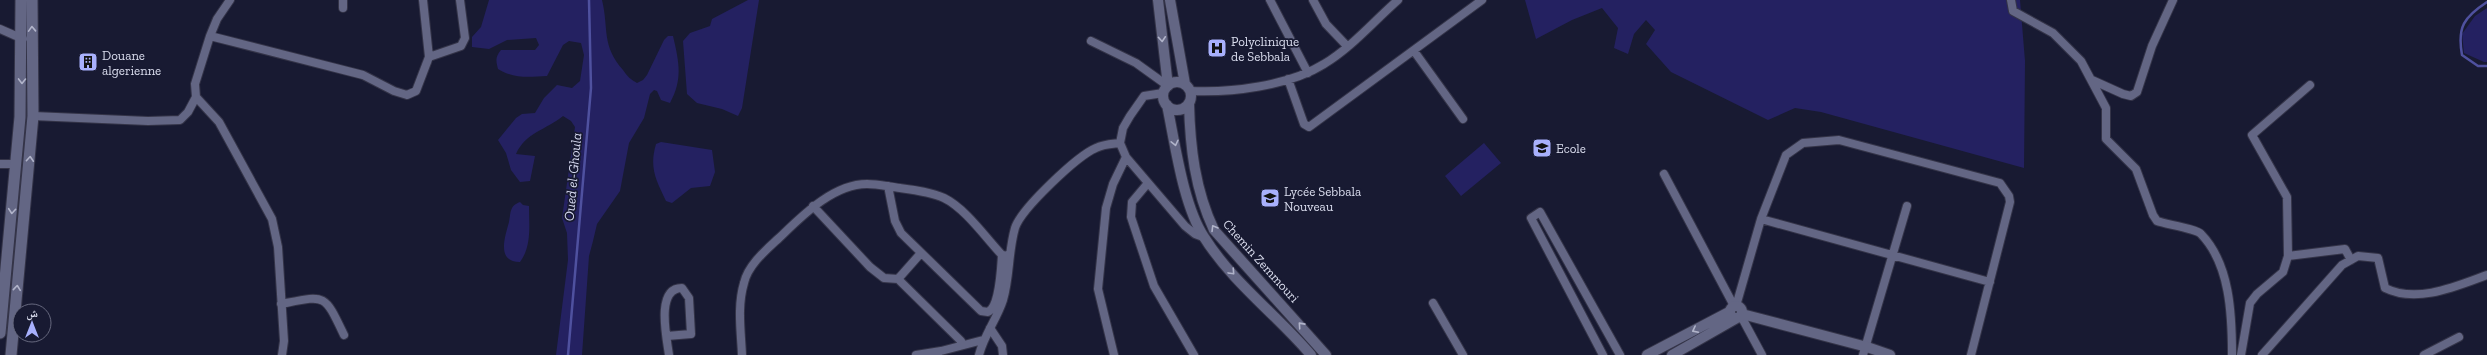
<svg xmlns="http://www.w3.org/2000/svg" width="2487" height="355" font-family="'Zilla Slab','Noto Naskh Arabic',serif">
<rect width="100%" height="100%" fill="#181a32"/>
<path fill="#242161" d="M489,0H602C609,29 601,45 623,70C627,76 631,80 637,83L643,80L647,75L664,40L668,36H673C679,62 683,79 670,103L661,100L657,91L654,90L650,94L644,118L629,143L620,191L597,224L593,241L589,256L582,355H556L568,260L567,233L562,218L575,127L571,121L563,116C546,130 526,132 516,154L535,156L530,181L520,182L511,170L506,153L498,140L516,118L522,114L535,113L544,98L557,85L572,88L580,81L584,55L581,43L569,41L563,45L547,76C529,77 514,79 498,69C496,61 495,57 501,50H535L539,45L536,38L507,40L489,49L472,47V37L481,27Z
M748,0H759L742,108L738,116L722,109L697,103L687,94L683,41L690,33L710,26L712,19Z
M1525,0H2020L2025,61L2024,168L1821,112L1795,108L1768,120L1671,72L1646,44L1655,30L1646,20L1634,34L1628,54L1614,48L1618,28L1602,8L1572,20L1536,39Z
M2487,8V62H2484L2464,53L2462,34L2475,16Z
M661,142L712,150L715,172L710,186L691,188L672,203L666,201C656,180 649,168 656,144Z
M1484,143L1501,163L1461,196L1445,176Z
M520,202L523,205L529,206C529,225 532,246 520,262C496,262 505,237 509,222C511,213 509,206 520,202Z"/>
<g fill="none" stroke-linecap="round" stroke-linejoin="round">
<path stroke="#4f519f" stroke-width="2.5" d="M2487,2C2464,17 2457,27 2462,55L2478,66H2487
M568,355L591,88L589,0"/>
<g stroke="#343448" stroke-width="10">
<path id="minor" d="M423,0L429,57
M1270,0L1308,73
M1313,0L1326,24L1347,46
M2011,0L2013,11L2053,33L2081,61L2106,108V139L2136,169L2153,215L2157,221C2165,224 2197,229 2201,234C2230,264 2232,314 2232,355
M343,8V0
M0,29L23,39
M210,36L363,75L394,91L407,95L416,91L429,57L461,46L465,38L460,0
M1091,41L1136,63L1168,86
M1414,51L1463,119
M1288,79L1304,124L1309,127L1482,0
M2092,80L2123,94L2131,96L2137,92L2152,46L2173,0
M1190,91C1230,93 1289,86 1324,64C1351,48 1374,21 1398,0
M1163,93L1144,96L1130,116L1123,128L1120,143L1126,157L1185,226L1195,234L1203,237
M196,97L219,122L272,219L278,247L284,341L282,355
M33,116L148,121L180,120L188,112L196,97L195,84L210,36L217,19L230,0
M0,164H15
M1664,174L1734,306
M1148,183L1132,202L1131,217L1154,286L1194,355
M888,186L895,221L901,233L981,311L988,312C1000,306 1001,268 1002,255
M813,206L870,267L884,278L898,279L921,253
M1761,219L1990,282
M2288,256L2345,249L2351,260
M898,279L961,341
M1433,303L1463,355
M281,304C326,295 324,293 344,335
M1736,306L1761,219L1786,155L1803,143L1839,140L2000,183L2009,196L2010,202L1971,355
M1741,316L1762,355
M990,328L1002,346L1003,355
M667,336L691,334L689,298L682,288C655,288 667,339 669,355
M742,355C741,332 737,306 744,283C748,265 766,250 779,238C802,216 833,184 867,184C878,184 890,187 900,188C915,190 931,192 944,198C965,208 986,238 1002,255L1009,256
M916,355L941,351L983,340
M979,355C984,335 997,319 1003,300C1010,277 1008,252 1015,228C1021,209 1077,156 1096,148C1104,144 1112,144 1120,143
M1114,355L1098,289L1106,208L1113,184L1126,157
M1603,355L1531,218L1540,212L1620,355
M1863,355L1907,206
M2241,355L2250,303L2257,294L2283,272L2288,256L2287,197L2252,135L2310,85
M2262,355L2342,265L2358,256L2378,258L2385,288C2417,304 2457,286 2487,275
M2424,355L2459,337"/>
</g>
<g stroke="#343448" stroke-width="12">
<path id="tertiary" d="M1158,0L1168,86
M1170,0L1185,84
M1163 96a14 14 0 1 1 28 0a14 14 0 1 1-28 0Z
M1189,103C1190,147 1195,190 1214,230L1326,355
M1167,105C1175,143 1183,205 1204,237C1232,282 1277,315 1311,355
M1730 312a6 6 0 1 1 12 0a6 6 0 1 1-12 0Z
M1742,314L1867,347L1890,355
M1647,355L1729,312
M1672,355L1737,318"/>
</g>
<g stroke="#343448" stroke-width="13">
<path id="secondary" d="M0,333L20,117L21,0
M11,355L33,116L32,0"/>
</g>
<use href="#minor" stroke="#636684" stroke-width="8"/>
<use href="#tertiary" stroke="#636684" stroke-width="10"/>
<use href="#secondary" stroke="#636684" stroke-width="11"/>
</g>
<defs><path id="oneway-chevron" d="M-2-3.5L2.5 0L-2 3.5" fill="none" stroke-width="1.6" stroke-linecap="round" stroke-linejoin="round"/></defs>
<g stroke="#b1b4ca">
<use href="#oneway-chevron" transform="translate(32 29) rotate(-92)"/>
<use href="#oneway-chevron" transform="translate(1162 39) rotate(86)"/>
<use href="#oneway-chevron" transform="translate(22 81) rotate(91)"/>
<use href="#oneway-chevron" transform="translate(1175 143) rotate(77)"/>
<use href="#oneway-chevron" transform="translate(30 159) rotate(-86)"/>
<use href="#oneway-chevron" transform="translate(12 211) rotate(95)"/>
<use href="#oneway-chevron" transform="translate(1214 228) rotate(-121)"/>
<use href="#oneway-chevron" transform="translate(1232 272) rotate(47)"/>
<use href="#oneway-chevron" transform="translate(17 288) rotate(-84)"/>
<use href="#oneway-chevron" transform="translate(1301 325) rotate(-132)"/>
<use href="#oneway-chevron" transform="translate(1695 330) rotate(153)"/>
</g>
<defs>
<g id="hospital-square" transform="scale(1)"><rect x="-9" y="-9" width="18" height="18" rx="4" fill="#a8b0fc" stroke="#181a32"/><path d="M-5-5h3v3.5h4V-5h3V5h-3V1.5h-4V5h-3Z" fill="#111"/></g>
<g id="building-square" transform="scale(1)"><rect x="-9" y="-9" width="18" height="18" rx="4" fill="#a8b0fc" stroke="#181a32"/><path d="M-4-6H4V6H1V3H-1V6H-4ZM-2.5-4.3h1.7v1.8h-1.7ZM.8-4.3h1.7v1.8H.8ZM-2.5-1h1.7V.8h-1.7ZM.8-1h1.7V.8H.8Z" fill="#111"/></g>
<g id="school-square" transform="scale(1)"><rect x="-9" y="-9" width="18" height="18" rx="4" fill="#a8b0fc" stroke="#181a32"/><path d="M0-5L7-2L0 1L-7-2ZM-4 1L0 2.5L4 1V4Q0 6-4 4Z" fill="#111"/></g>
</defs>
<g fill-rule="evenodd">
<use href="#hospital-square" x="1217" y="48"/>
<use href="#building-square" x="88" y="62"/>
<use href="#school-square" x="1542" y="148"/>
<use href="#school-square" x="1270" y="198"/>
</g>
<g text-anchor="middle" dominant-baseline="central" stroke-width="3.5" stroke-linejoin="round" paint-order="stroke">
<g font-size="13" fill="#dbdeef" stroke="#181a32" text-anchor="start">
<text x="1231" y="41">Polyclinique<tspan x="1231" dy="15">de Sebbala</tspan></text>
<text x="102" y="55">Douane<tspan x="102" dy="15">algerienne</tspan></text>
<text x="1556" y="148">Ecole</text>
<text x="1284" y="191">Lycée Sebbala<tspan x="1284" dy="15">Nouveau</tspan></text>
</g>
<g font-size="13" fill="#dbdeef" stroke="#181a32">
<text transform="translate(1261 261) rotate(48)">Chemin Zemmouri</text>
</g>
<g font-size="14" font-style="italic" fill="#d8dbf2" stroke="#181a32">
<text transform="translate(573 177) rotate(-85)">Oued el-Ghoula</text>
</g>
</g>
<g transform="translate(32 323)"><circle r="19" fill="#181a32" stroke="#66687e"/>
<path d="M0-3L7 15L0 10L-7 15Z" fill="#a8b0fc"/>
<text y="-6" font-size="11" font-weight="bold" text-anchor="middle" fill="#dbdeef">ش</text>
</g>
</svg>
